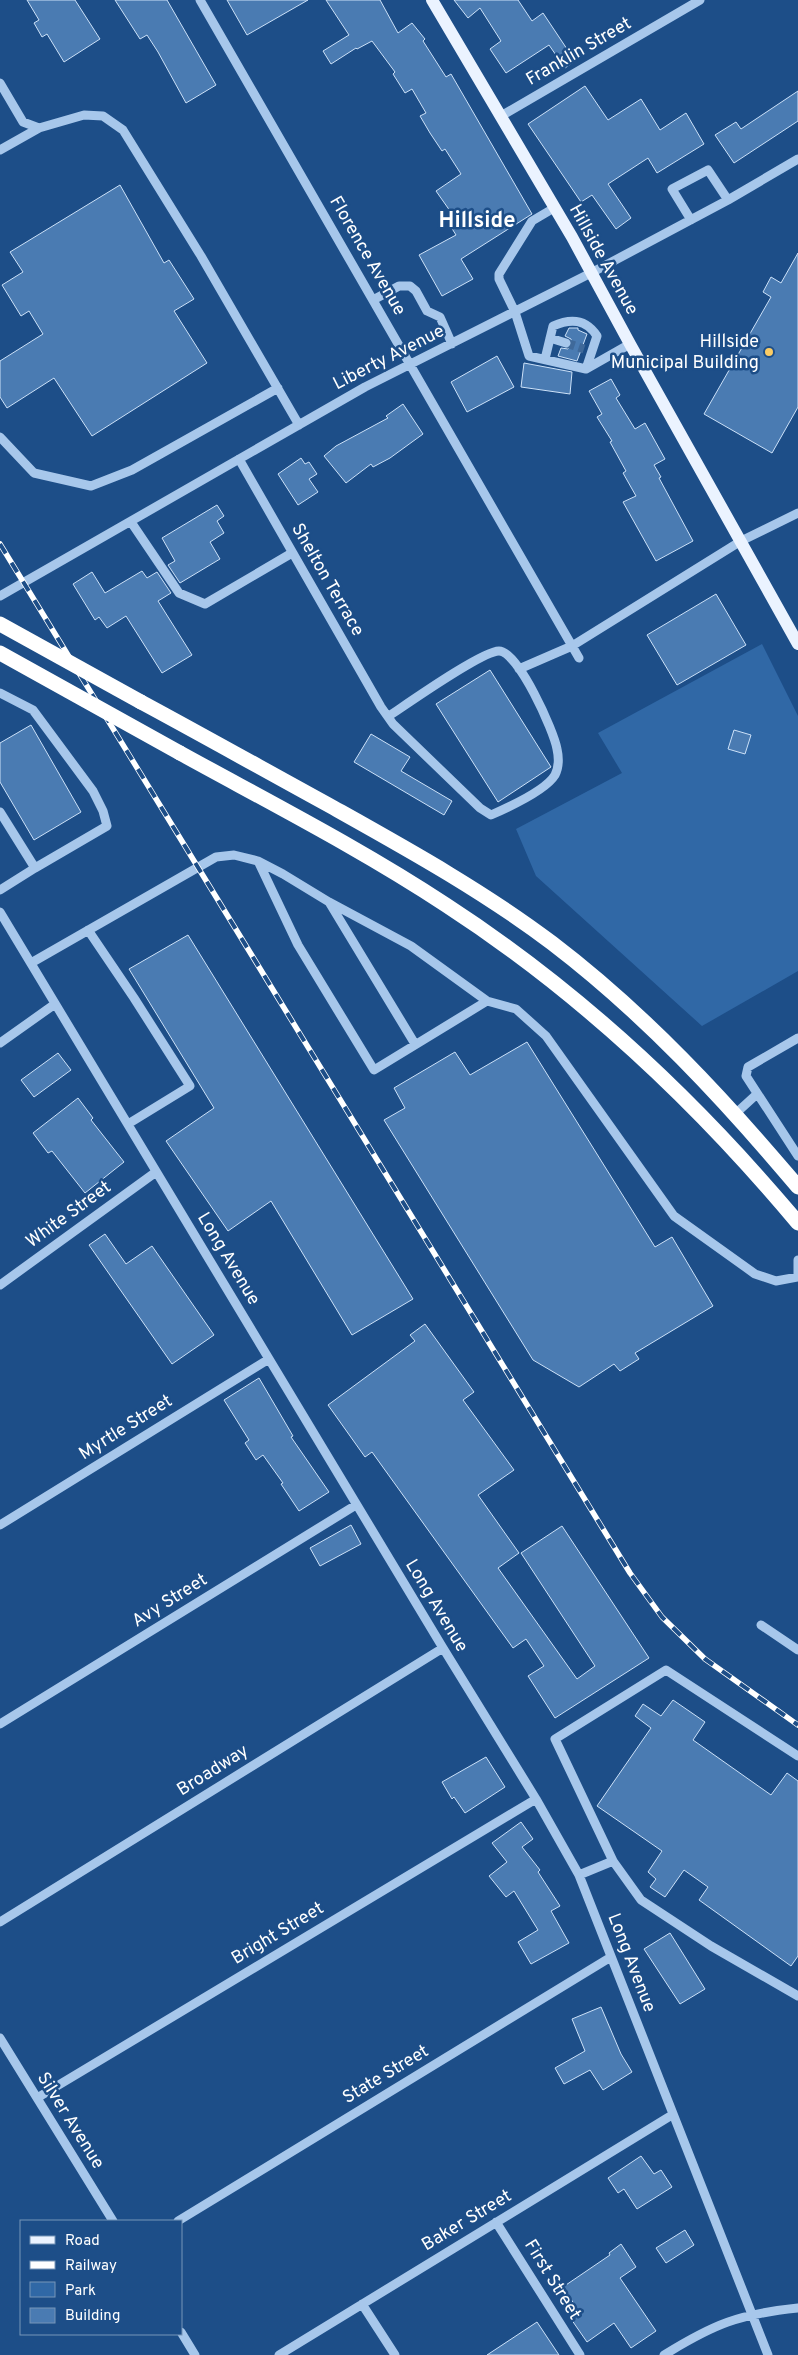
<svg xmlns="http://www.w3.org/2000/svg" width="798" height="2355" font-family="Overpass,sans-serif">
<rect width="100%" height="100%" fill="#1d4e88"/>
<path fill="#3068a6" d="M762,644L798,716V971L702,1026L536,876L516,829L622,773L598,733Z"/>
<path fill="#4a7bb2" stroke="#cce1f8" d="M27,0H75L100,39L64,62L47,34L42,37L34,23L39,20Z
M115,0H167L216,85L186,103L158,52L147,35L140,39Z
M227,0H308L247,35Z
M326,0H380L398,33L412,23L425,39L423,41L446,77L451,74L532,214L461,259L473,279L442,296L419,255L456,235L448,222L455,218L436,191L461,174L445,149L442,151L430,133L420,116L426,113L412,89L405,93L393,74L395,72L372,41L357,49L356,48L331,64L323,51L349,35Z
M454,0H518L532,21L543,13L575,61L565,68L549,45L506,73L490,49L501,41L480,8L468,18Z
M585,86L608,120L641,99L660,130L686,113L704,144L657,173L648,158L608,184L631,218L616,229L592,195L581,202L528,124Z
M798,91V121L734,163L715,135L736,122L741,129Z
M120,185L164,263L169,260L194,299L174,311L207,363L92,436L54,378L7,408L0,397V361L43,334L29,311L21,316L2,285L23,272L10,252Z
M798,253V407L772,453L704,414L771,297L763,292L771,277L781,283Z
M569,328H578V330L587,334L577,361L558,356L561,348L568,349L572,345L571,339L565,336Z
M497,356L514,387L467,412L451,382Z
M524,363L572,372L570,394L521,387Z
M611,379L620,395L616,398L635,429L645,423L665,459L654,465L661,477L659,478L693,541L656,561L623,502L636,496L623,473L626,471L610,442L612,441L597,417L602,414L589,391Z
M403,404L423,434L390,458L373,467L371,464L346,483L324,456L336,446L388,418L386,416Z
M301,458L305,464L309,462L317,474L309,479L318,492L298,505L278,474Z
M217,505L224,516L217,521L224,533L210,542L220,559L180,583L168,565L175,561L162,538Z
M142,571L147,578L157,572L171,593L158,601L192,655L162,673L126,616L107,628L99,617L95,620L73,584L92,572L105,593Z
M716,594L746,645L677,685L647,635Z
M490,670L551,767L498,802L436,704Z
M31,725L81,812L34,840L0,782V743Z
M734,730L751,735L745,754L728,749Z
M371,734L410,757L401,771L452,801L444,815L354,762Z
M188,935L413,1299L352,1335L271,1201L228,1231L166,1141L214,1108L129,969Z
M527,1042L655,1247L672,1237L713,1306L635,1353L639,1359L620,1371L614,1364L579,1387L533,1360L384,1120L405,1108L394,1088L455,1052L470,1075Z
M58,1053L71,1070L34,1097L21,1080Z
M78,1098L93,1118L91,1120L124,1162L85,1193L52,1151L48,1153L33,1133Z
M105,1234L126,1264L152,1246L214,1335L172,1364L89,1245Z
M425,1324L474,1392L463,1400L514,1470L478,1495L519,1553L498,1568L577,1679L595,1666L521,1553L562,1526L649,1658L555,1718L528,1676L544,1666L526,1639L513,1648L372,1452L365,1457L328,1405L415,1341L410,1335Z
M259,1378L293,1436L291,1437L329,1492L299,1511L281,1484L283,1483L263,1455L256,1460L245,1443L249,1440L224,1400Z
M351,1525L361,1544L320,1566L310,1548Z
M673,1700L705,1722L693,1740L771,1795L787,1773L798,1781V1956L791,1966L699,1900L708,1887L684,1870L665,1897L650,1887L656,1879L648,1872L662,1851L597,1806L651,1728L635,1716L643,1704L661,1716Z
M486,1757L505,1787L465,1813L454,1797L452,1799L442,1782Z
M521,1822L533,1839L522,1847L540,1870L538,1872L560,1906L551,1911L569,1943L531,1964L518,1942L538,1930L514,1891L506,1897L489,1876L507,1862L492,1843Z
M670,1933L705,1989L680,2004L644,1949Z
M601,2007L621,2054L632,2072L603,2090L590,2070L564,2084L555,2068L585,2051L572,2019Z
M641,2156L654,2174L661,2170L672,2187L637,2209L624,2189L618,2193L608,2178Z
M685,2230L694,2245L666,2263L656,2248Z
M621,2244L636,2267L620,2278L656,2331L631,2348L614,2323L587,2342L569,2316L578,2310L563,2287L610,2255L609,2253Z
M537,2322L559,2355H487Z"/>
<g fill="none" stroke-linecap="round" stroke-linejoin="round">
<path stroke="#3f699a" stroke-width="9" stroke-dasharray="9 4.5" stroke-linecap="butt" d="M566,343L584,349"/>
<path stroke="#a7c7eb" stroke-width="9" d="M200,0L579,658
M0,83L23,122L39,128L84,115L103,116L123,130L201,256L299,425
M501,116L700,0
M0,150L39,128
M554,208L532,221L499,274V279L515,312L529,356L586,369L630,344
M691,220L672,189L708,170L728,200
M373,300L399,286H410L416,291L427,311L440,317L452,344
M550,338L566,343
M545,359L553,326C571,318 586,319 597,336L586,369
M0,437L34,473L91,486L132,470L278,388
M239,459L381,707L393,724L480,808L491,815C507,808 546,790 555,775C559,767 559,758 557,749C554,731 518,651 499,651C482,651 407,704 389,716
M131,522L179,593L205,604L292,553
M0,596L365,387L591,273L728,200L798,159
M519,669L572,646L741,541L798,513
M0,693L33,710L93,791L103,811L107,826L35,868
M0,812L35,868L0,890
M329,902L415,1044
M0,912L443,1648L536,1799L579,1875L768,2355
M88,930L134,998L190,1086L128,1124
M31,963L216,857L234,855L258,861L283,874L329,902L411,946L487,1001L374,1070L298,945L258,861
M487,1001L516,1009L546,1036L674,1216L755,1274L776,1281L798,1277
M798,1038L748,1067L746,1076L798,1156
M0,1043L55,1004
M734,1115L757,1094
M798,1277V1260
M0,1285L156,1172
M0,1525L269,1359
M761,1625L798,1650
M0,1724L356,1505
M613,1861L641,1900L711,1946L798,1996
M579,1875L613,1861L555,1739L666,1670L798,1756
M0,1922L443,1648
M0,2038L113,2221
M37,2098L536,1799
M178,2221L611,1957
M496,2222L580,2355
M362,2304L395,2355
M181,2332L195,2355
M279,2355L672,2115
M664,2355C714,2324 739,2314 798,2308"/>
<path stroke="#ebf3ff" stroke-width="12" d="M432,0L572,237L630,344L798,644"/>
<path stroke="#fff" stroke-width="15" d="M141,702C206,737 270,773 334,808C409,850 483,891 552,943C644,1013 724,1099 798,1187
M180,753C269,802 361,849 446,905C580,992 696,1101 798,1223"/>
<g stroke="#fff" stroke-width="5.5">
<path id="rail" d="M0,544L630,1573L662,1617L705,1659L798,1725"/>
</g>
<use href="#rail" stroke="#1d4e88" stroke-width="4" stroke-dasharray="11" stroke-linecap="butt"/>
<path stroke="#fff" stroke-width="15" d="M0,624L141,702
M0,653L180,753"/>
</g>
<circle fill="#fbcc65" stroke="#1d4e88" stroke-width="2" cx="769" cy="352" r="5"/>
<g text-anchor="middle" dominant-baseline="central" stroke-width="5" stroke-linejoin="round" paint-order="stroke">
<g font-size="18" fill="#fff" stroke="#1d4e88">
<text transform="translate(579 52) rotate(-30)">Franklin Street</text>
<text transform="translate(367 256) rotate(60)">Florence Avenue</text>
<text transform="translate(603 260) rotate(61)">Hillside Avenue</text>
<text transform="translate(389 358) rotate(-27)">Liberty Avenue</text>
<text transform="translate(327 580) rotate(60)">Shelton Terrace</text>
<text transform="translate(69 1215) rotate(-36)">White Street</text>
<text transform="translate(228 1259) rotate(59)">Long Avenue</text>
<text transform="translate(126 1428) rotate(-32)">Myrtle Street</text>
<text transform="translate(170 1601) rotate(-32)">Avy Street</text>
<text transform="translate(436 1606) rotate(59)">Long Avenue</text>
<text transform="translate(213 1771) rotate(-32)">Broadway</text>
<text transform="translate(278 1934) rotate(-31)">Bright Street</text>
<text transform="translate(631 1963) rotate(69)">Long Avenue</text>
<text transform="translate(386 2075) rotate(-31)">State Street</text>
<text transform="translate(70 2121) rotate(58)">Silver Avenue</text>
<text transform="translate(467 2221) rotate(-31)">Baker Street</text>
<text transform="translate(552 2280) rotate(58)">First Street</text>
</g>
<g font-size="18" fill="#fff" stroke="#1d4e88" text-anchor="end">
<text x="759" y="342">Hillside<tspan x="759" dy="21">Municipal Building</tspan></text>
</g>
<g font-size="22" font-weight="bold" fill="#fff" stroke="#1d4e88">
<text x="477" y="221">Hillside</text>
</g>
</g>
<rect x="20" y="2220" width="162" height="115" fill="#1d4e88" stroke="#7795b8"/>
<rect x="30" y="2236" width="25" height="8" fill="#ebf3ff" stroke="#7795b8"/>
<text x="65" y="2245" font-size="15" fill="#ffffff">Road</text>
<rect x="30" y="2261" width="25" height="8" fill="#ffffff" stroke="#7795b8"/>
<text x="65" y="2270" font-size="15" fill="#ffffff">Railway</text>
<rect x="30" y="2282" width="25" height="15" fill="#3068a6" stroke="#7795b8"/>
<text x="65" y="2295" font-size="15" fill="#ffffff">Park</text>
<rect x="30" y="2308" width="25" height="15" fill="#4a7bb2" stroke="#7795b8"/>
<text x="65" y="2320" font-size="15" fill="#ffffff">Building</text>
</svg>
